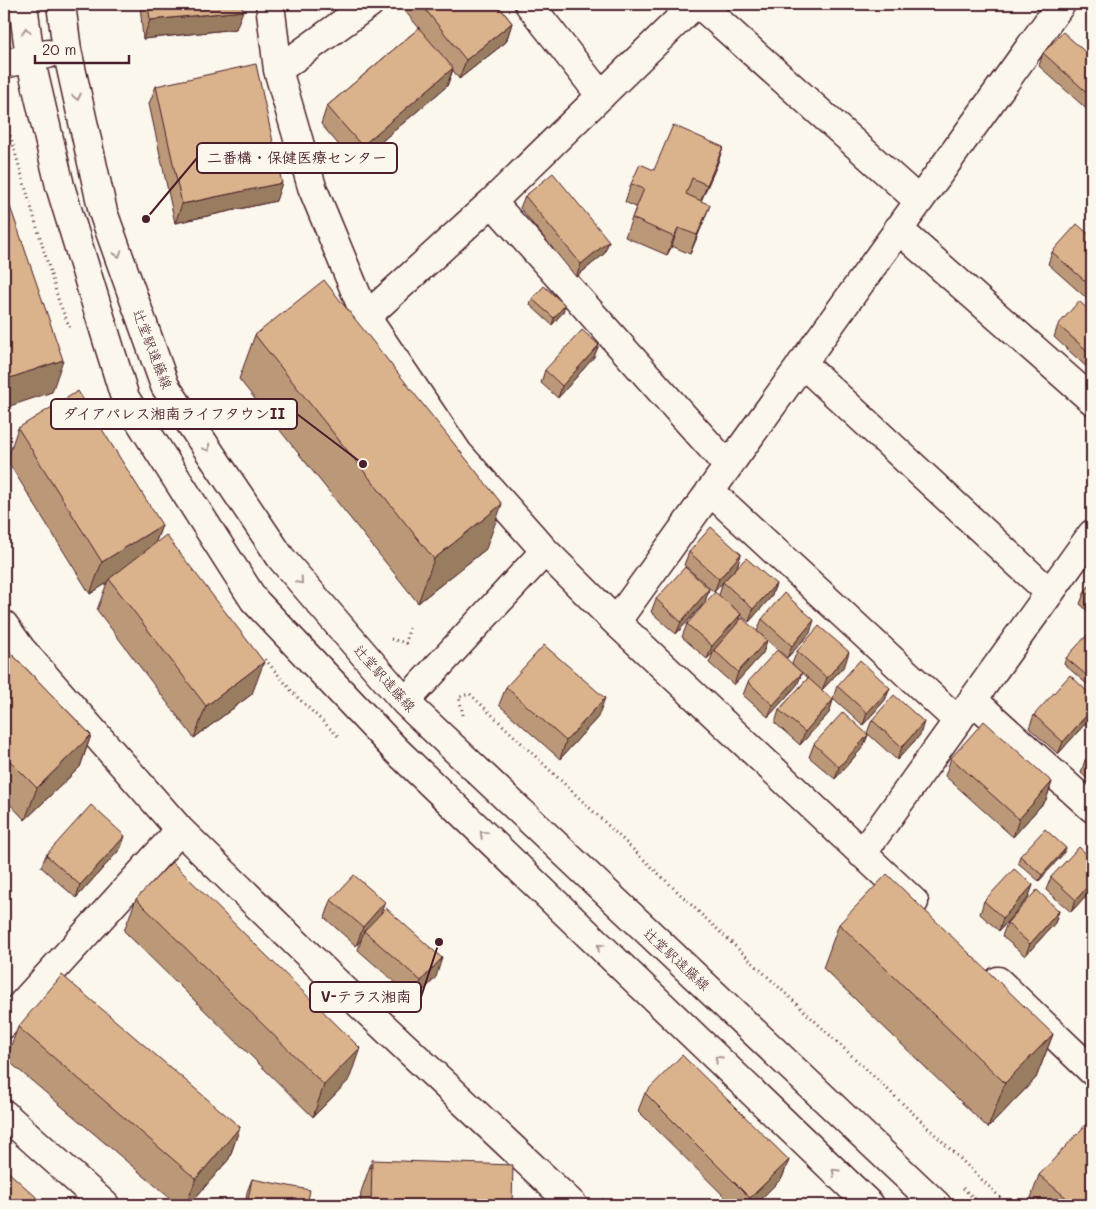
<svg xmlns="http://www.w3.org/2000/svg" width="1096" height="1209" font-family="Mali,'Klee One',sans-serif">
<rect width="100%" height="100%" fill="#fbf7ec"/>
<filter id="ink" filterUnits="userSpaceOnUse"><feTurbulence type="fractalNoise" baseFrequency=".02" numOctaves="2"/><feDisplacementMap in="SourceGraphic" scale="10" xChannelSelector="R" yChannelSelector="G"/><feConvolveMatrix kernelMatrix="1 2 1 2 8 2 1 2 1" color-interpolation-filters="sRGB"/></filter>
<g filter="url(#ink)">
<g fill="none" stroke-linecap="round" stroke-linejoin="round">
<g stroke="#4a1f2b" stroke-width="31">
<path id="minor" d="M23,4L30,58L60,186L125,398L254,600L396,750L870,1205
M61,4L67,50L103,212L165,386L281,558L405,702L937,1205
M270,4L278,70L312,187L366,317L458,453L545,551L616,622L914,902
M529,4L601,96
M699,4L919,201
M4,64L48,54
M278,70L369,4
M492,202L728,466
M898,229L1092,400
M366,317L492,202L695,4
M802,363L1050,593
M710,491L958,721
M616,622L1061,4
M4,625L21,649L180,830L334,980L573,1205
M973,700L1092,808
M405,702L545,551
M862,854L1092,534
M998,981L1092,1071
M4,1024L180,830
M4,1114L105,1205"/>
</g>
<path stroke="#4a1f2b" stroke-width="3" stroke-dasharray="1 4" stroke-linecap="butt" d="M4,122L10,135L59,302L70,328
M391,639L406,643L409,628
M265,659L295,695L340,738
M463,715L459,697L470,694L701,914L918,1118L1008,1205
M963,1188L981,1205
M602,1199L608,1205"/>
<use href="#minor" stroke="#fbf7ec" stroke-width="28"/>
</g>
<path fill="#bb9978" stroke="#4a1f2b" d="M140,4H242L236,29L143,39Z
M408,4H497L512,23L506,42L459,79L453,70L447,86L355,164L321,124L327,106L419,28L405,11Z
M1043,53L1092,58V114L1039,66Z
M156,86L276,201L175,223L149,104Z
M723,147L717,165L701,201L703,223L690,254L672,246L667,255L625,237L636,207L625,202L631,184L654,170Z
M525,196L609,241L604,254L576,277L520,208Z
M1092,237V303L1048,264L1052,252Z
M532,299L563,312L552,325L530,305Z
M1092,313V372L1054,337L1058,325Z
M255,335L486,549L418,603L239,379Z
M594,357L558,398L541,383L545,370Z
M18,428L162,525L155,544L252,694L194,738L97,610L107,583L90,594L7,460Z
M1092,549V560L1089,557Z
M689,552L741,554L737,567L714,592L684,565Z
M723,582L776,584L771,597L749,622L740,615L737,624L767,640L763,653L734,685L709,663L713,653L707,659L682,637L687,624L719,595Z
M1092,583V615L1080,604L1085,591Z
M709,589L705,602L676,634L651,612L656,599Z
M762,619L810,633L787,658L757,631Z
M1092,640V684L1090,687L1064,664L1066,658Z
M4,646L91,735L80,767L25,820L4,798Z
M797,651L845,665L822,690L833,700L829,713L800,745L775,723L779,710L808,678L792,664Z
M802,673L797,685L768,717L743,695L748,682Z
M837,686L890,688L885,700L863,725L833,698Z
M506,687L598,717L560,759L499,705Z
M1092,696V716L1058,754L1029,728L1034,715Z
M872,720L920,735L897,760L867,733Z
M868,735L863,747L835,779L809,757L814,744Z
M1092,753V783L1081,773L1085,760Z
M951,758L1052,782L1046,800L1013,837L945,776Z
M121,848L76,898L41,867L46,855Z
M1063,854L1039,881L1018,863L1020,856Z
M1092,859V889L1071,912L1046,890L1051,877Z
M1033,885L1028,898L999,931L980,914L984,901Z
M136,899L349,1080L313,1117L124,931Z
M331,900L381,913L436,977L415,1000L358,950L361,940L356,946L325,918Z
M1059,911L1055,923L1025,956L1002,936L1007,923Z
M839,924L1053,1034L1036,1078L988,1128L823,968Z
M18,1027L240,1127L229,1159L189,1205H178L6,1059Z
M645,1093L789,1160L782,1178L755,1205H733L638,1111Z
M372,1160L512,1205H360L361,1192Z
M1039,1175L1092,1205H1039L1031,1198Z
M252,1179L307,1205H245L247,1192Z"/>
<path fill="#997d61" stroke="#4a1f2b" d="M243,11L236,29L143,39L150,20Z
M512,23L506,42L459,79L466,60Z
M453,68L447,86L355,164L362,146Z
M723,147L717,165L700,203L707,185Z
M282,183L276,201L175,223L182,204Z
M710,205L703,223L690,254L697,235Z
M678,228L672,246L667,255L674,237Z
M609,241L604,254L576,277L581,264Z
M565,305L563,312L552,325L554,318Z
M599,345L594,357L558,398L562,386Z
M63,360L52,392L4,408V380Z
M502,504L486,549L418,603L434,559Z
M162,525L150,557L109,579L107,583L90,594L102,562Z
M741,554L737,567L714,592L719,579Z
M776,584L771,597L749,622L753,609Z
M709,589L705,602L676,634L681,622Z
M741,614L736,626L714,650L713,653L707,659L712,646Z
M814,620L810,633L787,658L792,646Z
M767,640L763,653L734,685L738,672Z
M849,652L845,665L822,690L827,678Z
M264,662L252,694L194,738L206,706Z
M802,673L797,685L768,717L773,705Z
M890,688L885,700L863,725L867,713Z
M605,698L598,717L560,759L566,741Z
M833,700L829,713L800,745L805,732Z
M1092,709V716L1058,754L1063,742Z
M924,722L920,735L897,760L902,747Z
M91,735L80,767L25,820L37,788Z
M868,735L863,747L835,779L839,767Z
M1052,782L1046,800L1013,837L1019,819Z
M125,836L121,848L76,898L80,885Z
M1066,848L1063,854L1039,881L1042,875Z
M1092,881V889L1071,912L1076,900Z
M1033,885L1028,898L999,931L1003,918Z
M385,902L378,921L364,931L361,940L356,946L363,927Z
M1059,911L1055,923L1025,956L1030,944Z
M9,923L4,938V929Z
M442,958L436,977L415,1000L421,981Z
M1053,1034L1036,1078L988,1128L1005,1083Z
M360,1048L349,1080L313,1117L324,1085Z
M240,1127L229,1159L189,1205H186L196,1179Z
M789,1160L782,1178L755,1205H748L750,1198Z"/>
<path fill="#dab28b" stroke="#4a1f2b" d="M148,4H242L243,11L150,20Z
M421,4H497L512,23L466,60Z
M419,28L453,68L362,146L327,106Z
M1063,32L1092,58V97L1043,53Z
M256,64L282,183L182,204L156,86Z
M673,125L723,147L707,185L692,178L686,194L710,205L697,235L678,228L674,237L632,218L644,189L631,184L640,164L654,170Z
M553,173L609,241L581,264L525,196Z
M4,189L63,360L4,380Z
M1077,224L1092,237V287L1052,252Z
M324,280L502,504L434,559L255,335Z
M544,286L565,305L554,318L532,299Z
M1079,301L1092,313V355L1058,325Z
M582,330L599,345L562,386L545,370Z
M78,391L162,525L102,562L18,428Z
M711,527L741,554L719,579L689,552Z
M166,535L264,662L206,706L109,579Z
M746,558L776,584L753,609L723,582Z
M685,567L709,589L681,622L656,599Z
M1092,583V598L1085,591Z
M715,592L741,614L712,646L687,624Z
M784,593L814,620L792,646L762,619Z
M742,618L767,640L738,672L714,650Z
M819,626L849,652L827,678L797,651Z
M1087,635L1092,640V680L1066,658Z
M544,645L605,698L566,741L506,687Z
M4,646L91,735L37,788L4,755Z
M777,650L802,673L773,705L748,682Z
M860,660L890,688L867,713L837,686Z
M1070,675L1092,696V709L1063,742L1034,715Z
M808,678L833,700L805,732L779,710Z
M894,695L924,722L902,747L872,720Z
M843,712L868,735L839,767L814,744Z
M984,721L1052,782L1019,819L951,758Z
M1092,753V767L1085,760Z
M91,805L125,836L80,885L46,855Z
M1045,829L1066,848L1042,875L1020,856Z
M1079,847L1092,859V881L1076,900L1051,877Z
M172,862L360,1048L324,1085L136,899Z
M1014,869L1033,885L1003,918L984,901Z
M887,874L1053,1034L1005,1083L839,924Z
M354,875L385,902L363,927L331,900Z
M1037,890L1059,911L1030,944L1007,923Z
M386,908L442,958L421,981L364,931Z
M4,918L9,923L4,929Z
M62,975L240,1127L196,1179L18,1027Z
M682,1055L789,1160L750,1198L645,1093Z
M1092,1118V1205H1075L1039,1175Z
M372,1160L513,1165L512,1205H371Z
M4,1168L45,1205H4Z
M252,1179L310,1190L307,1205H247Z"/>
<defs><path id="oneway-chevron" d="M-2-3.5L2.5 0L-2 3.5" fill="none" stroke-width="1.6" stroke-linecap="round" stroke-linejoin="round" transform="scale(1.25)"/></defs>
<g stroke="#ab9695">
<use href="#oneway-chevron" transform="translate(26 31) rotate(-97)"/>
<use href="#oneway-chevron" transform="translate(77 97) rotate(77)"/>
<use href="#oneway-chevron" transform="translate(118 254) rotate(71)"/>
<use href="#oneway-chevron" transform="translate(207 448) rotate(56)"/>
<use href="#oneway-chevron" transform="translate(300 581) rotate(49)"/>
<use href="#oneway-chevron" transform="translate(483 834) rotate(-136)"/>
<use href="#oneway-chevron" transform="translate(600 947) rotate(-136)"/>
<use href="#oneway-chevron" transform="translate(718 1059) rotate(-136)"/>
<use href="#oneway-chevron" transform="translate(835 1172) rotate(-136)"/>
</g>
</g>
<g text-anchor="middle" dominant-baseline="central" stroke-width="4.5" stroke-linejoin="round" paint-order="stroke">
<g font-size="14" fill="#4a1f2b" stroke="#fbf7ec">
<text transform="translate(153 349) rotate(69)">辻堂駅遠藤線</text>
<text transform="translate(385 678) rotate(48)">辻堂駅遠藤線</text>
<text transform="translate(677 959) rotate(43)">辻堂駅遠藤線</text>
</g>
</g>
<path fill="none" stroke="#4a1f2b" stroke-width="2" d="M146 219L197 158M363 464L297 414M439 942L421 997"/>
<g fill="#4a1f2b" stroke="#fbf7ec" stroke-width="2">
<circle cx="146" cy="219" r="5"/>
<circle cx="363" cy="464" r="5"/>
<circle cx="439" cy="942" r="5"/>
</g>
<g fill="#fbf7ec" stroke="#4a1f2b" stroke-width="2">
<rect x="197" y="143" width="200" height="30" rx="5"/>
<rect x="51" y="399" width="246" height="30" rx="5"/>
<rect x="310" y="982" width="111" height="30" rx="5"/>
</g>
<g font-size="15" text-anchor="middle" font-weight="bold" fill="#4a1f2b">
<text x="297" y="163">二番構・保健医療センター</text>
<text x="174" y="419">ダイアパレス湘南ライフタウンII</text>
<text x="366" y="1002">V-テラス湘南</text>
</g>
<rect width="1096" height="1209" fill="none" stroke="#fbf7ec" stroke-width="20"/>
<rect x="10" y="10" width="1076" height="1189" fill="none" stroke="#4a1f2b" stroke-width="2" filter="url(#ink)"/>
<path d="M35 55v8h94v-8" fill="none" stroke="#4a1f2b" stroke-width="2.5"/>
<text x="42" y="55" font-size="15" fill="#4a1f2b" stroke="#fbf7ec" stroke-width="4" paint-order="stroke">20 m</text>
</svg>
